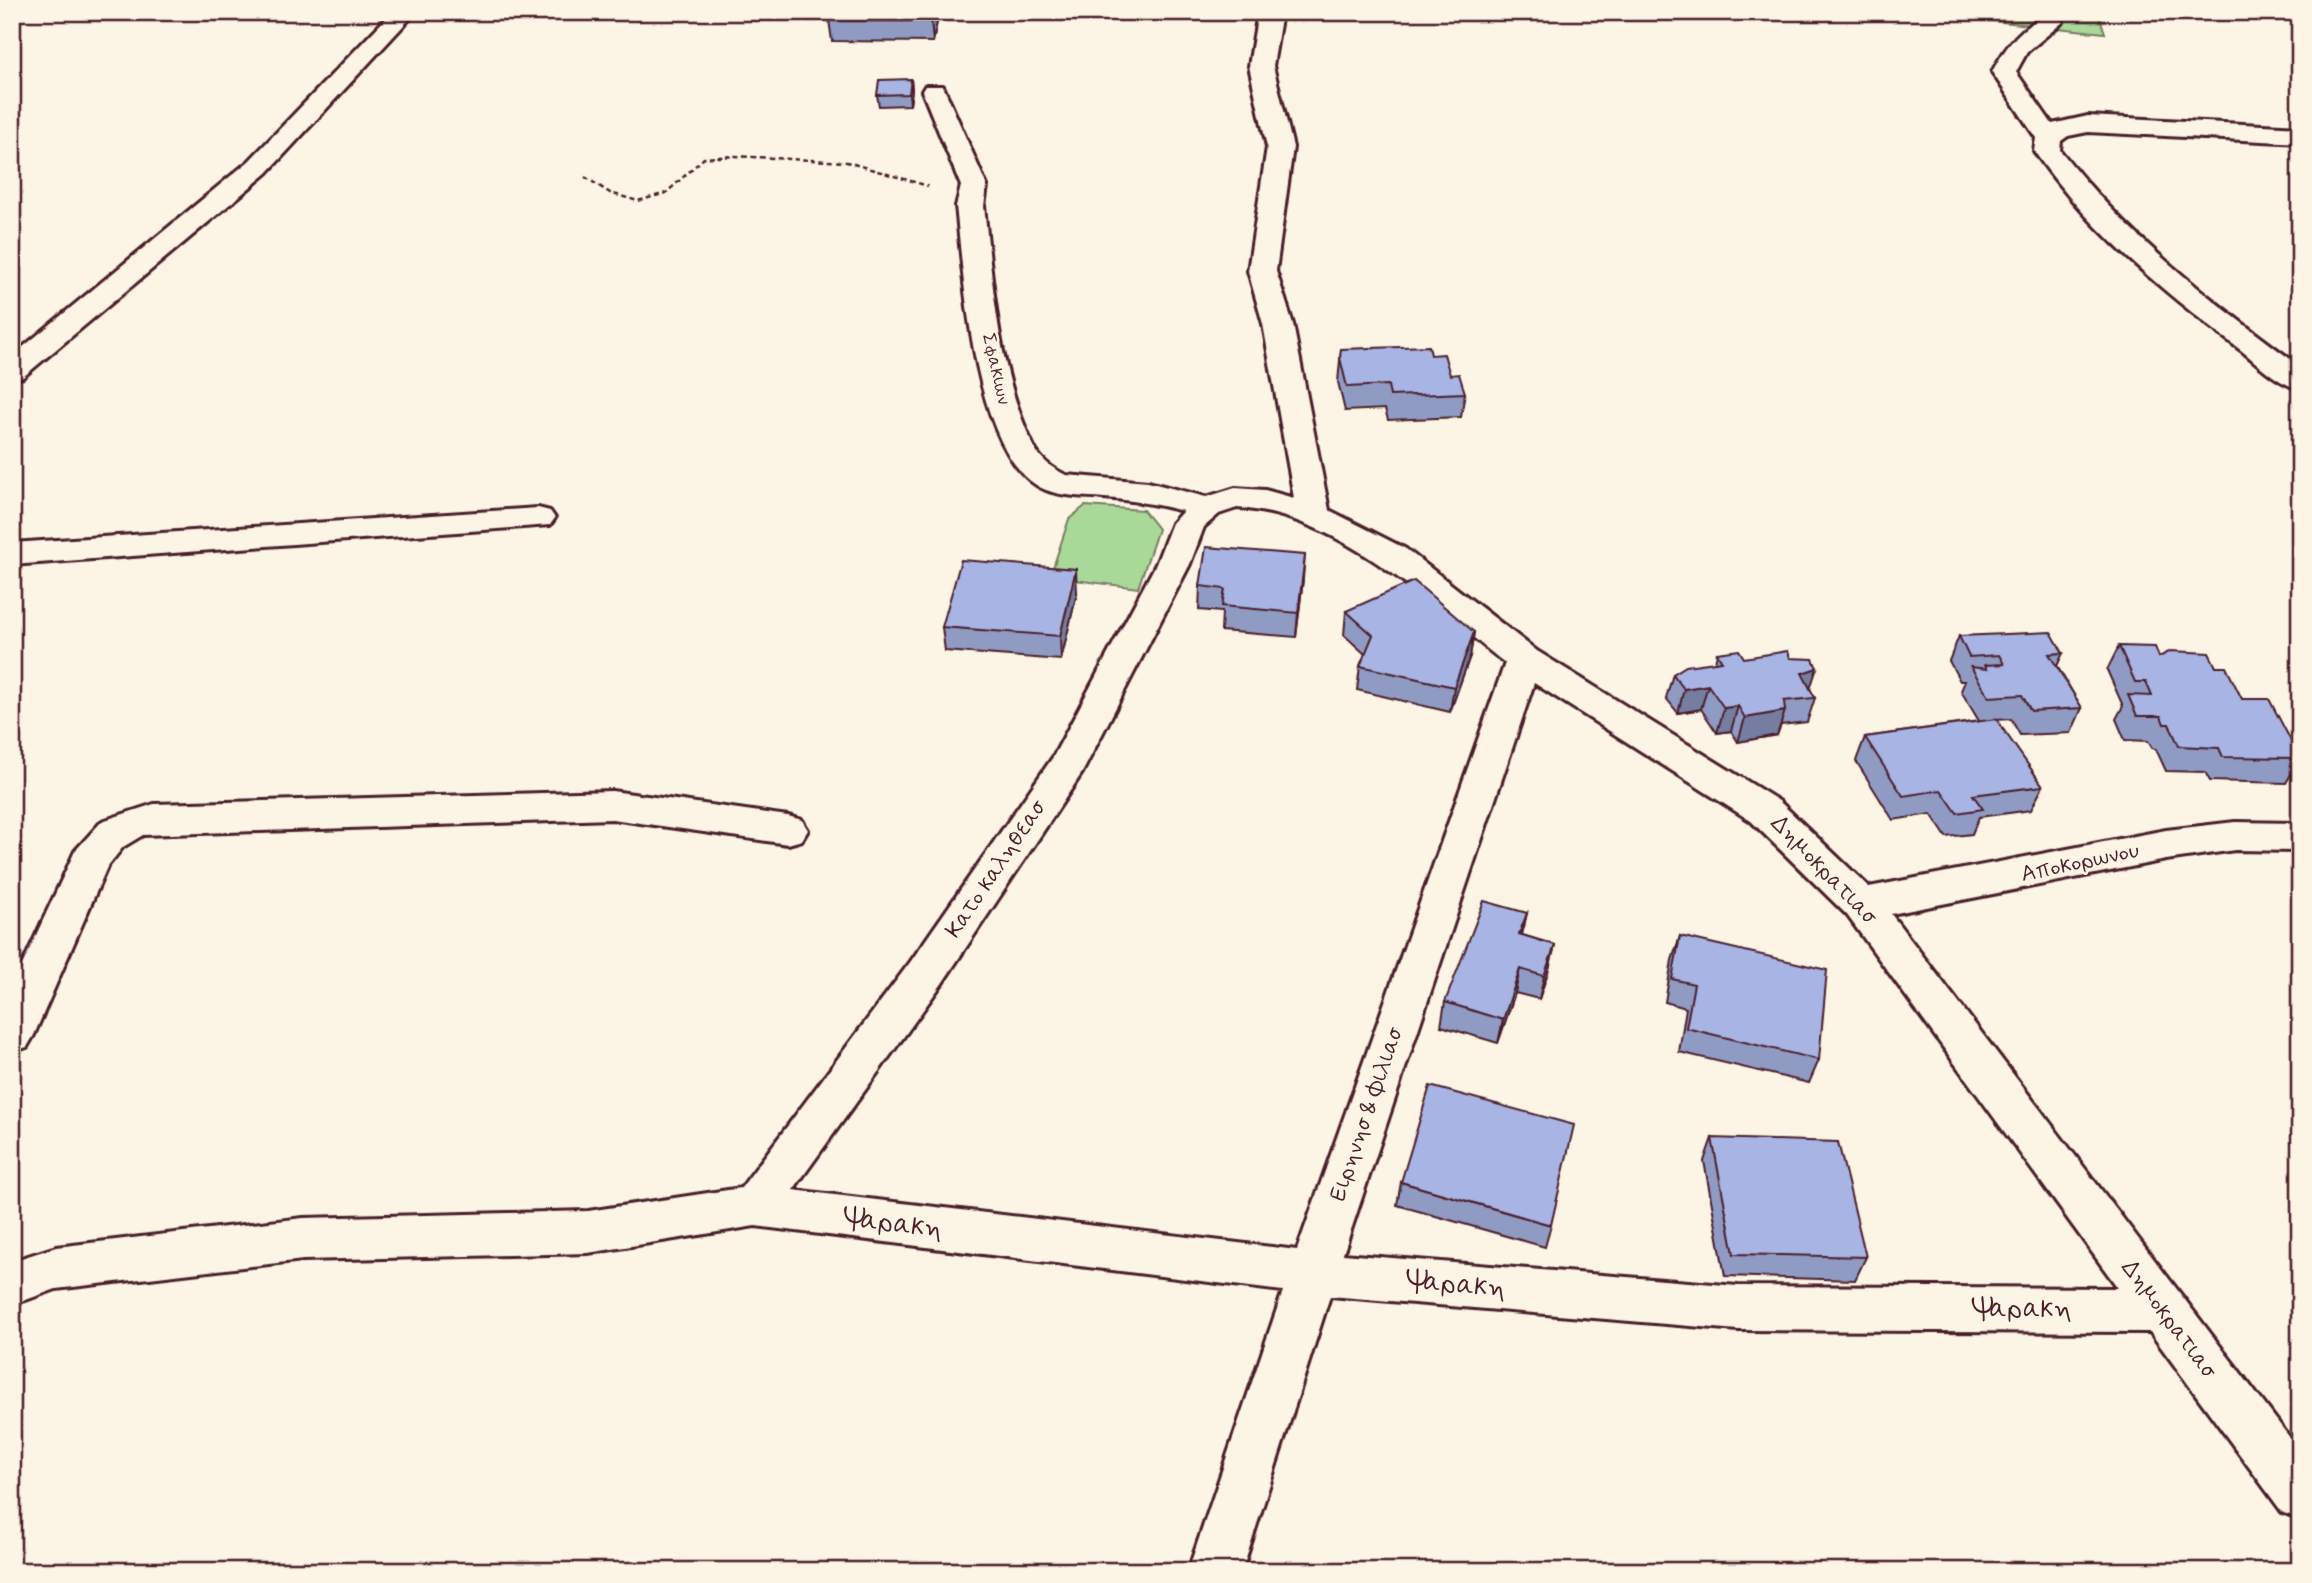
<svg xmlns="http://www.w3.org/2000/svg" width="2312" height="1583" font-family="Mynerve,sans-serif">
<rect width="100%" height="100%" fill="#fcf5e5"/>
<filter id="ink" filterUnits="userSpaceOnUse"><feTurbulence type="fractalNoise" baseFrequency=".0143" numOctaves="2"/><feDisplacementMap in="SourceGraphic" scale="14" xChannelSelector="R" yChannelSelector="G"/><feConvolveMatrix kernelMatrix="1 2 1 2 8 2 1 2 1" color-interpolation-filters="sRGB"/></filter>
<g filter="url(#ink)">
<path fill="#a9d999" stroke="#7a7c62" stroke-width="2" d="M1907,12H2098L2105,33Z
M1085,506L1143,510L1158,529L1138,588L1050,577L1069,519Z"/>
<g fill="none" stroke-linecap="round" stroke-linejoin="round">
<g stroke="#4a1f2b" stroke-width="6">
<path id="minor" d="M392,12H416L267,173L23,377L12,380V356L249,161Z
M1258,12H1282L1273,66L1293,147L1276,271L1293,324L1329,510L1406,549L1537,651L1779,801L1869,887L2166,830L2235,822L2300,823V851L2235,850L2166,860L1891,914L2300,1451V1519L2282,1512L2150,1332L1738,1330L1330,1296L1242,1571H1188L1283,1291L755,1226L588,1253L303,1260L56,1289L12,1305V1261L56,1247L303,1218L588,1211L741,1188L911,961L1053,757L1156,564L1172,523L1183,511C1156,504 1131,500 1104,498C1085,496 1064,497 1046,490C973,461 964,275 956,206L961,186L922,91L925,86H943L987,186L984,206C993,285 998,374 1034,447C1040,459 1053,469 1066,475L1148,482L1206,497L1235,488L1265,490L1294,498L1263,324L1248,271L1267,147L1249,66ZM1237,508C1340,515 1428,602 1505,663L1297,1250L793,1190L941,985L1082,773L1190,564L1204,527L1219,514ZM1534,683L1751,821L1847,915L2118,1288L1738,1286L1343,1254Z
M2051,15L2059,17L2063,22L2027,52L2016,72L2052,124L2088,116L2300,127V143L2088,132L2068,136L2061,141L2060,150C2127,236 2212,302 2300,366V389C2278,384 2259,365 2242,351C2165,293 2089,231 2034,151L2036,138L1992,72C2005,48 2023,22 2051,15Z
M538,508L550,511L555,518L550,525L12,565V543Z
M612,791L788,816L802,820L808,830L802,840L788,844L612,819L143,835L123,847L107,867L34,1035L27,1047L12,1052V987L75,851L102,821L154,804Z"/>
</g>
<path stroke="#4a1f2b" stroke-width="2.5" stroke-dasharray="5 3.5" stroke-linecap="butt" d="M585,177L610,193L638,201L666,193L704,158L735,156L847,162L928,186"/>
<use href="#minor" fill="#fcf5e5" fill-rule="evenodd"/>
</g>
<path fill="#909bc4" stroke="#4a1f2b" stroke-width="2" d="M938,17L933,42L832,41L829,20Z
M911,79L912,90L910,105L879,106L877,95Z
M1341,349L1431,355L1450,375L1465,393L1461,417L1388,420L1385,409L1345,411L1338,382Z
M1303,579L1296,637L1221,631L1222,612L1199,610L1200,586Z
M1077,593L1061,660L945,651L942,627Z
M1346,611L1474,632L1470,656L1450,712L1357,690L1360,666L1365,654L1344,635Z
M1959,636L2063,653L2057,666L2082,708L2071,733L2020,735L2011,719L1996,720L2043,786L2031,810L1979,817L1972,834L1946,837L1931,814L1893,820L1856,761L1865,737L1979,721L1961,691L1965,681H1960L1949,661Z
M2119,646L2159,657L2216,667L2242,699L2300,757V759L2286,783L2210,781L2205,772L2166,771L2156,749L2152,748L2148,741L2125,740L2116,719L2123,706L2107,670Z
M1717,653L1744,658H1790L1815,698L1807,722L1781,725L1777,735L1738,742L1731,731L1717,733L1701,709L1678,713L1666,698L1673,674L1715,662Z
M1527,913L1522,935L1555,945L1549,969L1539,999L1515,993L1498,1043L1441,1026L1445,1002Z
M1680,936L1819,1060L1809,1083L1679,1052L1686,1008L1665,1002L1672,960Z
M1712,1138L1866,1257L1855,1280L1725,1276L1704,1161Z
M1401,1182L1551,1225L1545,1247L1397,1205Z"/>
<path fill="#757ea0" stroke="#4a1f2b" stroke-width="2" d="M933,12H938V17L933,42L931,21Z
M911,79L912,90L910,105L909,94Z
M1305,555L1303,579L1296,637L1298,613Z
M1076,569L1077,593L1061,660L1060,636Z
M1474,632L1470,656L1450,712L1454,687Z
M1817,668L1809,692L1802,673Z
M1708,685L1701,709L1678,713L1684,689Z
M1738,706L1731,731L1717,733L1724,708Z
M1785,711L1777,735L1738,742L1745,718Z
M1527,913L1521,937L1519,934Z
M1555,945L1549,969L1539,999L1544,976Z
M1520,969L1515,993L1498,1043L1503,1020Z"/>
<path fill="#a7b4e4" stroke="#4a1f2b" stroke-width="2" d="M831,12H933L931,21L829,20Z
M911,79L909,94L877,95L879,80Z
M1429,346L1431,355L1444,354L1450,375L1459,374L1465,393L1390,396L1388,385L1347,387L1340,358L1341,349Z
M1206,547L1305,555L1298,613L1222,606L1225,589L1200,586Z
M961,560L1076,569L1060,636L942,627Z
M1414,581L1474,632L1454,687L1360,666L1373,635L1346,611Z
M2051,632L2063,653L2049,654L2082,708L2031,711L2022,695L1989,697L1971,667L1987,669L1985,665L2004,664L1999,655L1969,657L1959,636Z
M2119,646L2155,647L2159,657L2171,651L2209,653L2216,667H2226L2242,699H2269L2300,758L2223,757L2219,748L2179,746L2169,724H2164L2161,716H2137L2128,695L2152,696L2146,682H2135Z
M1739,650L1744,658L1788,651L1790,658L1813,659L1817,668L1802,673L1815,698L1784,701L1785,711L1745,718L1738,706L1724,708L1708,685L1684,689L1673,674L1686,666L1722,661L1717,653Z
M1996,719L2043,786L1973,795L1983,809L1957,813L1941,790L1903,796L1865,737Z
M1484,901L1527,913L1519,934L1555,945L1544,976L1520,969L1503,1020L1445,1002Z
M1680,936L1827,970L1819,1060L1686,1028L1694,984L1672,979Z
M1430,1086L1574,1125L1551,1225L1401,1182Z
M1712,1138L1838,1142L1866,1257L1734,1254Z"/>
</g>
<g text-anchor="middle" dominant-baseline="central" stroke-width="5" stroke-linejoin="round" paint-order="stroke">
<g font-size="19" fill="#4a1f2b" stroke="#fcf5e5">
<text transform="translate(996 369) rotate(77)">Σφακιων</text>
</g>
<g font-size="23" fill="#4a1f2b" stroke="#fcf5e5">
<text transform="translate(2080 863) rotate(-12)">Αποκορωνου</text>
<text transform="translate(996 870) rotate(-56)">Κατο καληθεασ</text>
<text transform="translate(1823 870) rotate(46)">Δημοκρατιασ</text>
<text transform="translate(1367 1115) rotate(-71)">Ειρηνησ &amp; Φιλιασ</text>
<text transform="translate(2168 1319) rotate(53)">Δημοκρατιασ</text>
</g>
<g font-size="28" fill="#4a1f2b" stroke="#fcf5e5">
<text transform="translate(893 1224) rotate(7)">Ψαρακη</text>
<text transform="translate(1456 1285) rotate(5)">Ψαρακη</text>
<text x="2022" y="1309">Ψαρακη</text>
</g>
</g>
<rect width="2312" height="1583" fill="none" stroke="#fcf5e5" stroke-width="42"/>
<rect x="21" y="21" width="2270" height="1541" fill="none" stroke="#4a1f2b" stroke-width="2.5" filter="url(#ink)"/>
</svg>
